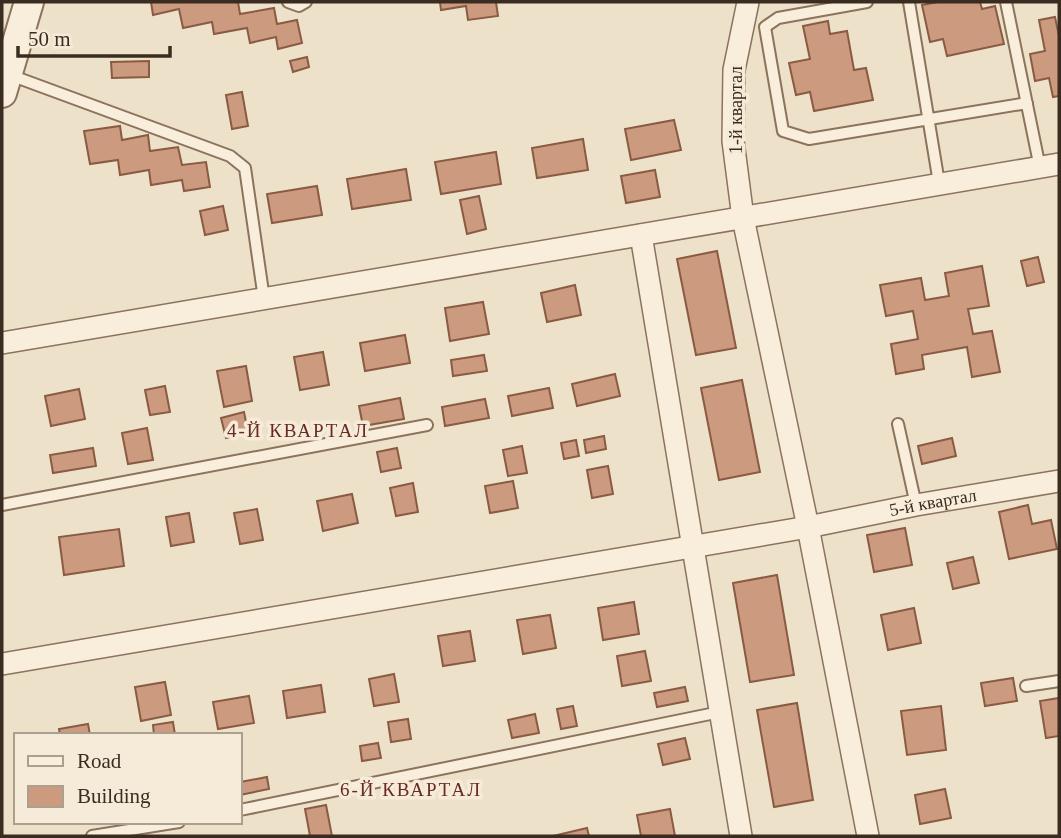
<svg xmlns="http://www.w3.org/2000/svg" width="1061" height="838" font-family="Georgia,serif">
<rect width="100%" height="100%" fill="#eee1c9"/>
<path fill="#cc9a7f" stroke="#8a5b43" stroke-width="2" d="M151,2H238L240,14L274,8L277,24L297,20L302,43L278,49L276,37L250,43L247,28L214,34L212,22L183,28L179,9L153,15Z
M440,2H496L498,16L468,20L466,6L441,10Z
M938,2H980L982,9L995,6L1004,44L947,56L943,39L930,42L922,5Z
M1055,17L1059,36V96L1053,97L1049,78L1035,81L1030,54L1045,51L1039,20Z
M828,21L830,34L847,31L854,70L866,68L873,100L814,111L810,92L796,95L789,63L810,59L803,26Z
M307,57L309,67L293,72L290,61Z
M149,61V77L112,78L111,62Z
M242,92L248,126L232,129L226,95Z
M674,120L681,150L631,160L625,129Z
M120,126L122,140L148,135L150,151L178,147L182,165L206,162L210,187L184,191L182,180L151,185L149,170L120,175L118,160L90,164L84,131Z
M583,139L588,170L537,178L532,148Z
M496,152L501,184L441,194L435,162Z
M406,169L411,200L352,209L347,179Z
M655,170L660,197L626,203L621,176Z
M317,186L322,215L272,223L267,194Z
M479,196L486,229L467,234L460,200Z
M223,206L228,230L205,235L200,211Z
M717,251L736,348L696,355L677,259Z
M1038,257L1044,282L1027,286L1021,261Z
M982,266L989,306L968,309L973,334L992,331L1000,372L972,377L967,347L922,355L924,369L896,374L891,344L918,339L913,311L886,316L880,285L921,278L925,300L949,296L945,273Z
M575,285L581,315L547,322L541,293Z
M483,302L489,334L450,341L445,308Z
M405,335L410,363L365,371L360,343Z
M323,352L329,385L300,390L294,357Z
M484,355L487,371L453,376L451,360Z
M246,366L252,401L224,407L217,371Z
M615,374L620,396L577,406L572,384Z
M742,380L760,472L719,480L701,388Z
M165,386L170,412L150,415L145,390Z
M549,388L553,408L512,416L508,396Z
M79,389L85,419L51,426L45,396Z
M400,398L404,419L363,426L359,406Z
M485,399L489,418L445,426L442,407Z
M244,412L248,432L226,438L221,418Z
M147,428L153,460L128,464L122,433Z
M604,436L606,449L586,453L584,440Z
M952,438L956,456L922,464L918,446Z
M576,440L579,456L564,459L561,443Z
M522,446L527,473L508,476L503,450Z
M93,448L96,466L53,473L50,455Z
M397,448L401,468L381,472L377,452Z
M608,466L613,494L592,498L587,470Z
M513,481L518,508L490,513L485,486Z
M413,483L418,512L396,516L390,488Z
M352,494L358,523L323,531L317,501Z
M1028,505L1032,524L1051,520L1057,549L1009,559L999,512Z
M257,509L263,540L240,544L234,513Z
M189,513L194,542L171,546L166,517Z
M905,528L912,565L874,572L867,535Z
M119,529L124,566L64,575L59,537Z
M973,557L979,583L953,589L947,563Z
M777,575L794,675L750,682L733,583Z
M634,602L639,634L603,640L598,608Z
M914,608L921,643L888,650L881,615Z
M550,615L556,648L523,654L517,620Z
M470,631L475,661L443,666L438,636Z
M645,651L651,681L622,686L617,656Z
M394,674L399,702L374,706L369,679Z
M1013,678L1017,701L985,706L981,683Z
M165,682L171,715L141,721L135,687Z
M321,685L325,712L287,718L283,691Z
M685,687L688,701L657,707L654,693Z
M249,696L254,723L218,729L213,702Z
M1059,698V736L1046,738L1040,701Z
M797,703L813,800L774,807L757,710Z
M573,706L577,726L561,729L557,709Z
M941,706L946,750L907,755L901,711Z
M535,714L539,733L512,738L508,720Z
M408,719L411,739L391,742L388,722Z
M173,722L175,735H154L153,725Z
M88,724L90,735H60L59,729Z
M685,738L690,759L663,765L658,744Z
M378,743L381,758L362,761L360,746Z
M267,777L269,789L240,795V782Z
M945,789L951,818L920,824L915,795Z
M326,805L332,836H310L305,809Z
M670,809L675,836H641L637,815Z
M587,828L589,836H553Z"/>
<g fill="none" stroke-linecap="round" stroke-linejoin="round">
<g stroke="#8b735d" stroke-width="14">
<path id="service" d="M288,2L299,6L306,2
M867,2L778,18L765,27L783,131L809,139L1027,103
M909,2L939,183
M1006,2L1040,168
M10,75L230,156L245,168L264,299
M898,424L916,505
M2,505L427,425
M1026,686L1059,681
M240,810L720,712
M92,836L179,822"/>
</g>
<g stroke="#8b735d" stroke-width="24">
<g id="minor">
<path d="M748,2L734,70L733,141L743,218L808,527L868,836"/>
<path d="M641,235L741,836"/>
<path d="M2,343L1059,164"/>
<path id="s1" d="M2,664L808,527L916,505L1059,481"/>
</g>
</g>
<g stroke="#8b735d" stroke-width="32">
<path id="tertiary" d="M2,93L29,2"/>
</g>
<use href="#service" stroke="#f9eedc" stroke-width="10"/>
<use href="#minor" stroke="#f9eedc" stroke-width="21"/>
<use href="#tertiary" stroke="#f9eedc" stroke-width="28"/>
</g>
<g text-anchor="middle" dominant-baseline="central" stroke-width="7" stroke-linejoin="round" paint-order="stroke">
<g font-size="18" fill="#3b2c21" stroke="#f6ebd8">
<text transform="translate(736 110) rotate(-90)">1-й квартал</text>
<text stroke="none"><textPath href="#s1" startOffset="945">5-й квартал</textPath></text>
</g>
<g font-size="19" letter-spacing="2" fill="#682b20" stroke="#f6ebd8">
<text x="298" y="430">4-Й КВАРТАЛ</text>
<text x="411" y="789">6-Й КВАРТАЛ</text>
</g>
</g>
<rect width="1061" height="838" fill="none" stroke="#3b2c21" stroke-width="7"/>
<rect x="14" y="733" width="228" height="91" fill="#f6ebd8" stroke="#ab9f8f" stroke-width="2"/>
<rect x="28" y="756" width="35" height="10" fill="#f9eedc" stroke="#ab9f8f" stroke-width="2"/>
<text x="77" y="768" font-size="21" fill="#3b2c21">Road</text>
<rect x="28" y="786" width="35" height="21" fill="#cc9a7f" stroke="#ab9f8f" stroke-width="2"/>
<text x="77" y="803" font-size="21" fill="#3b2c21">Building</text>
<path d="M18 46v10h152v-10" fill="none" stroke="#3b2c21" stroke-width="3.5"/>
<text x="28" y="46" font-size="21" fill="#3b2c21" stroke="#f6ebd8" stroke-width="5" paint-order="stroke">50 m</text>
</svg>
